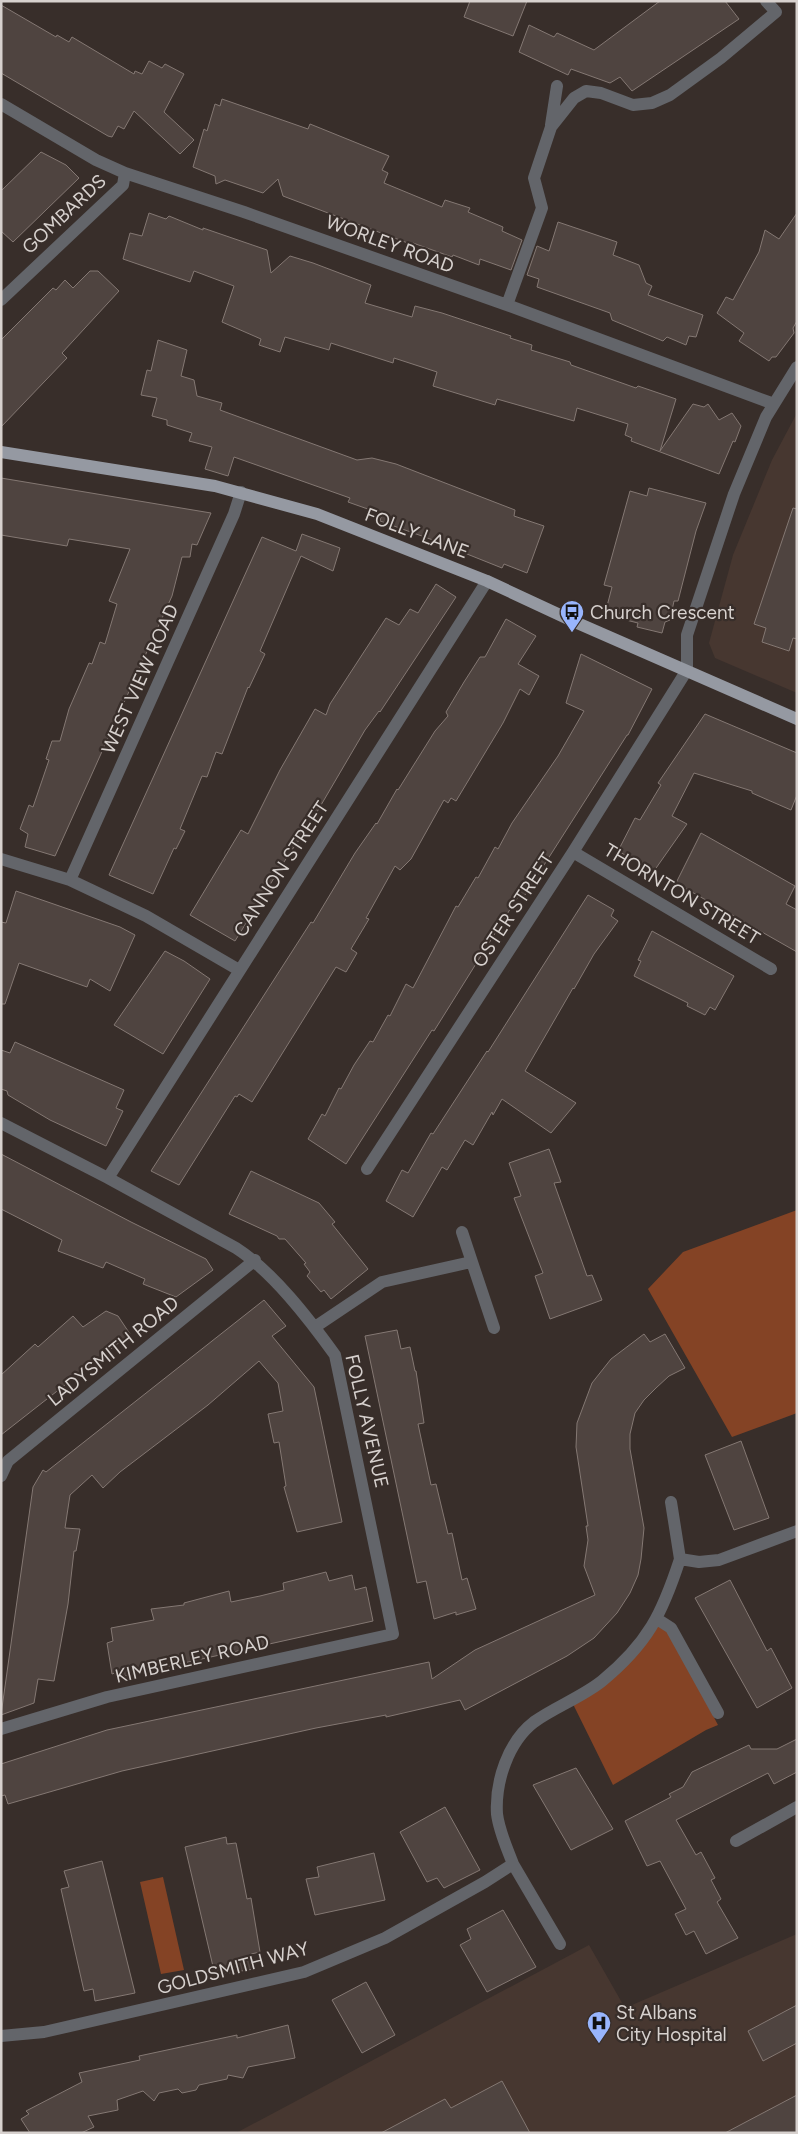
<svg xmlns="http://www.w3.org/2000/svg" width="798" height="2134" font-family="Figtree,sans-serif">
<rect width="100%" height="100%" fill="#382e2a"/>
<path fill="#473730" d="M797,413V693L715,658L709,643L733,555L772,460Z
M797,1934V2133H236L589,1945L625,2008Z"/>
<path fill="#844325" d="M797,1210V1413L732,1437L648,1289L683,1252Z
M658,1625L669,1632L718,1725L706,1730L613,1785L572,1702Z
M163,1877L184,1970L161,1974L140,1882Z"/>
<path fill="#4f4440" stroke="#847873" d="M470,1H527L513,36L464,17Z
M660,1H725L739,19L632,91L620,77L610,83L571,69L568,75L519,52L529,25L554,37L557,33L594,50Z
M1,5L56,37L57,35L69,42L72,37L134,74L135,71L142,74L149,61L162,68L165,64L184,74L164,112L194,140L180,154L134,111L124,129L118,126L112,137L108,136L1,73Z
M222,99L308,129L310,124L389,156L382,170L388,173L384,183L442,207L445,200L470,208L468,212L503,227L502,231L522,240L511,270L480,259L479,265L453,255L452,257L413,243V245L283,196L278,179L263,193L225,180L216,184L215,176L193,167L204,129L207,131L215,104L220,106Z
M41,152L66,165L79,178L13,242L1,231V191Z
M149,213L166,219L169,216L203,230V228L267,250L271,273L290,256L313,263L371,285L365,303L412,317L415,306L442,313L511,336L510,338L532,345L531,350L570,362L571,365L636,388L638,386L676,399L660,451L693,404L704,407L708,404L719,420L732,413L741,426L735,442L733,441L719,474L631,441L632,438L625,435L628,424L577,408L574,421L497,399L495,405L433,386L437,372L394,358L393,363L331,343L329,350L285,337L280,352L259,345L261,339L222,322L234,286L194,271L190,282L123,259L130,233L142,236Z
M797,213V321L793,328L794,333L776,357H772L769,361L739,341L744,333L717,313L726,297L733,300L759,252L765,230L779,239Z
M558,222L617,242L613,255L639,265L646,283L652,286L648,295L703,315L696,337L689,336L686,345L667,337L663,341L612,320L610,313L537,287L539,279L527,275L537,246L549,251Z
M90,271H98L119,291L62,353L67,358L1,427V340L53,288L56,290L65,280L73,288Z
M158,340L187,350L181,376L194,380L197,396L222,403L220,410L357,460L372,458L396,464L515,510L514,516L544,526L527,573L504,564L502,568L457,550L458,549L380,521L381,517L378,516L379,513L348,502L350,498L234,457L228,476L205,469L212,447L189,441L192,433L167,425V420L152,416L157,398L141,395L147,370L151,371Z
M1,478L211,513L197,545L192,544L190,557H182L172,596L55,856L25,847L28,834L20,829L29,805L33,807L49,760L46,759L52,741H60L69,709L89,663L92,664L100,642L105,644L117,604L109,601L130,549L69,539L67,546L1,535Z
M649,488L706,503L696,531L678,601H674L670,620L665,622L662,633L637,627L638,623L626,620L627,615L606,610L612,587L604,585L630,491L647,496Z
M793,508L797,509V639L793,638L789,651L762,642L766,628L754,624Z
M302,534L340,548L333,571L301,556L260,651L265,654L249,688L248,687L222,754L216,752L207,777L202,776L180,829L185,831L176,849L174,848L153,894L109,875L262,537L296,551Z
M436,584L456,597L380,712L379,711L365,730L307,829L289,854L235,941L190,915L241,830L248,834L280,770L315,709L326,715L330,704L386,618L399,625L410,609L418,613Z
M506,619L536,636L518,664L539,676L529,695L520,689L503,723L456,801L451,798L448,803L444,800L411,859L400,870L395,866L366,918L369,919L351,949L357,953L346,972L336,967L252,1102L239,1094L237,1097L235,1096L179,1185L151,1171L311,922L313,923L355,853L376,823L377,824L397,789L398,790L435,731L448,716L446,712L464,682L480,657H485Z
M581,654L652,689L628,735H627L523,898L519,895L434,1031L432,1030L346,1164L308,1139L322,1114L325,1116L339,1088L341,1089L354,1065L370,1041L373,1042L388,1015L390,1016L406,984L413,988L456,906L458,907L476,877L478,878L495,847L498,849L512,823L558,756L584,711L566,703Z
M705,714L797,753V795L791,810L752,793V791L694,773L672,816L687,824L654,871L618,851L635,818L640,820L661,785L658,783Z
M701,833L795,886L786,904L797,910V952L676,883Z
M16,891L120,927L135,935L110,991L90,979L87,987L19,963L5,1004H1V922L6,923Z
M588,895L614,910L611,916L618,921L594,954L574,989L573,988L525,1071L576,1103L551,1133L502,1099L493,1115L492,1112L473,1145L465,1140L447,1170L442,1167L413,1217L386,1201L402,1170L408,1173L431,1133L433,1134L487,1051L488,1052Z
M652,931L734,976L715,1010L710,1007L705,1015L687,1006L688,1003L634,976L641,961L638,960Z
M165,951L184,961L210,979L163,1054L114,1025Z
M15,1042L124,1090L116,1108L123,1111L106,1146L50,1120L8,1095L7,1091L1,1089V1050L10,1053Z
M549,1149L561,1182L554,1183L587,1276L592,1275L602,1300L550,1319L535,1276L543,1273L514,1198L521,1196L509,1163Z
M1,1154L131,1222L206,1259L213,1270L176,1297L143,1284L145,1279L106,1262L103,1268L58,1251L62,1240L1,1209Z
M251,1171L319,1203L335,1222L332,1224L368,1269L331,1299L324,1290L321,1292L307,1276L310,1272L304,1264L306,1263L285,1239H279L277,1236L229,1214Z
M264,1300L286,1326L272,1336L314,1387L342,1522L297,1532L284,1487L286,1486L279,1442L274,1443L268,1414L283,1411L278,1383L259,1361L208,1405L120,1472L103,1488L92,1475L70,1495L65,1528L80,1529L76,1551H74L68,1604L54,1681L38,1679L34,1703L1,1715L33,1487L43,1470L46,1472Z
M106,1311L118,1316L130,1334L1,1435V1375L35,1344L38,1347L73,1316L83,1327Z
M397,1330L401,1349L410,1347L415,1371H416L424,1423L418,1424L431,1485L436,1484L448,1534L452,1533L462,1580L467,1578L476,1609L456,1615V1612L434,1619L426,1581L417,1583L365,1336Z
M644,1334L650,1342L665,1334L685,1368L669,1376L656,1388L644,1400L635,1413L630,1434V1449L644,1528L641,1559L638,1575L630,1593L617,1613L594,1638L567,1656L465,1710L460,1700L386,1717V1715L316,1728L122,1771L8,1804L5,1795L1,1796V1764L107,1730L429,1662L432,1679L475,1650L595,1595L584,1566L588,1540L586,1526H588L576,1447L577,1423L592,1383L611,1359Z
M741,1441L769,1518L734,1530L705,1455Z
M326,1572L329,1581L352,1575L355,1590L366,1587L373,1621L116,1678L115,1673L112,1674L107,1643L113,1641L111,1628L154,1620L151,1609L184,1605V1603L229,1591L231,1602L260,1596L284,1590L283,1583Z
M730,1580L767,1651L771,1648L792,1688L757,1708L695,1598Z
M797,1739V1772L774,1784L768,1773L676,1820L696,1855L701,1852L715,1878L711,1880L721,1899L717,1902L738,1938L706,1954L694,1931L686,1935L675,1914L686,1909L660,1861L647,1866L625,1821L671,1797L669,1794L683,1787L692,1772L749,1745L751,1749H777Z
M576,1768L613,1829L571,1850L533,1785Z
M445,1807L480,1870L444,1888L437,1878L427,1882L400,1832Z
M226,1837L227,1844L236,1843L247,1899L251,1898L260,1952L251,1954L254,1969L215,1975L185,1847Z
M374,1853L385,1900L315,1915L306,1879L319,1877L317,1867Z
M102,1861L135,1993L95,2001L93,1989L84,1991L61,1889L69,1887L64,1871Z
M503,1910L536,1967L487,1992L460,1945L471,1939L467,1929Z
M366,1982L395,2035L362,2053L332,2000Z
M797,2005V2043L763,2061L748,2031Z
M288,2025L295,2058L248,2067L243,2078L228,2075L227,2079L199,2085L196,2090L182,2093L178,2089L159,2093L154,2101L143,2091L117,2100L118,2110L88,2116L94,2127L81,2133H30L21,2119L29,2114L26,2111L82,2082L79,2073L140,2060L139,2056L237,2035V2038Z
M502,2081L530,2133H381L445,2099L451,2108Z
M797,2095V2133H725Z"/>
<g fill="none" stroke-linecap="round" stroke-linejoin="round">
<path stroke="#63656a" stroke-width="12" d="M1,104L96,160L125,173L244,212L507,305L774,404
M551,125L557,86
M1,300L123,185L125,173
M507,305L542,208L534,178L551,127L574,98L586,91L601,93L633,105L652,103L670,95L721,58L776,12L766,1
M573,852L771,969
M1,859L70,880L146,916L239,970
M70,880L234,514L241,492
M1,1123L108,1178L236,1248C273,1272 309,1319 335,1355L393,1634L107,1697L1,1729
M367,1169L573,852L687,670V635L734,494L766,417L797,367
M108,1178L487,581
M462,1232L494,1328
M315,1327L382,1282L471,1262
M1,1476L8,1461L255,1260
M671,1502L680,1559
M657,1619L671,1628L718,1713
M736,1841L797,1807
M513,1864L560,1944
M1,2036L44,2032L304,1972L385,1938L485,1882L513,1864C507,1848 499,1831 497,1814C495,1782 508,1742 534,1722C555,1707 582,1697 602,1681C648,1643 662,1614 680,1559L699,1562L719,1560L797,1531"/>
<path stroke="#9599a2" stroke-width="12" d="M1,452L215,486L317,514L487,581L575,622L797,719"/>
</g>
<defs>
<g id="bus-pin" transform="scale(1.25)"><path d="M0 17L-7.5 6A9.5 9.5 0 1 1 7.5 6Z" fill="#98b5fd" stroke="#382e2a"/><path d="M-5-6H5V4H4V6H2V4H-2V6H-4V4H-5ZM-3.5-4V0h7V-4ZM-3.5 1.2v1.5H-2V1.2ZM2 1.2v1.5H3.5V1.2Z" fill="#111"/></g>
<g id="hospital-pin" transform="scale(1.25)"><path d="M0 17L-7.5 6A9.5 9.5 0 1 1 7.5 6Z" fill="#98b5fd" stroke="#382e2a"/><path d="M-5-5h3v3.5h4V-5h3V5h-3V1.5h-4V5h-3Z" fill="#111"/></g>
</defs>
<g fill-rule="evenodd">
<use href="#bus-pin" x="572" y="612"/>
<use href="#hospital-pin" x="599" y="2023"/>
</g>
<g text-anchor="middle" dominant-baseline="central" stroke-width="4.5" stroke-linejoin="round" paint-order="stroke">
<g font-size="19" fill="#d7d1ce" stroke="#382e2a">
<text transform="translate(64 214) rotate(-43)">GOMBARDS</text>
<text transform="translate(390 244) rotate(20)">WORLEY ROAD</text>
<text transform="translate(417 533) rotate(21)">FOLLY LANE</text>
<text transform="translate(140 679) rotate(-66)">WEST VIEW ROAD</text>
<text transform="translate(281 869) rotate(-57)">CANNON STREET</text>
<text transform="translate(682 894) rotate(31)">THORNTON STREET</text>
<text transform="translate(513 910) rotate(-57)">OSTER STREET</text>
<text transform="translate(113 1351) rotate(-39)">LADYSMITH ROAD</text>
<text transform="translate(367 1421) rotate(77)">FOLLY AVENUE</text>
<text transform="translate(192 1659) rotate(-13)">KIMBERLEY ROAD</text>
<text transform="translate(233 1968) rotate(-15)">GOLDSMITH WAY</text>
</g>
<g font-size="19" fill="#d7d1ce" stroke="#382e2a" text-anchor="start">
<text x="590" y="612">Church Crescent</text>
<text x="616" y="2012">St Albans<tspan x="616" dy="22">City Hospital</tspan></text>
</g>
</g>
<rect width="798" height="2134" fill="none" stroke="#d7d1ce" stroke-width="5"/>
</svg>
